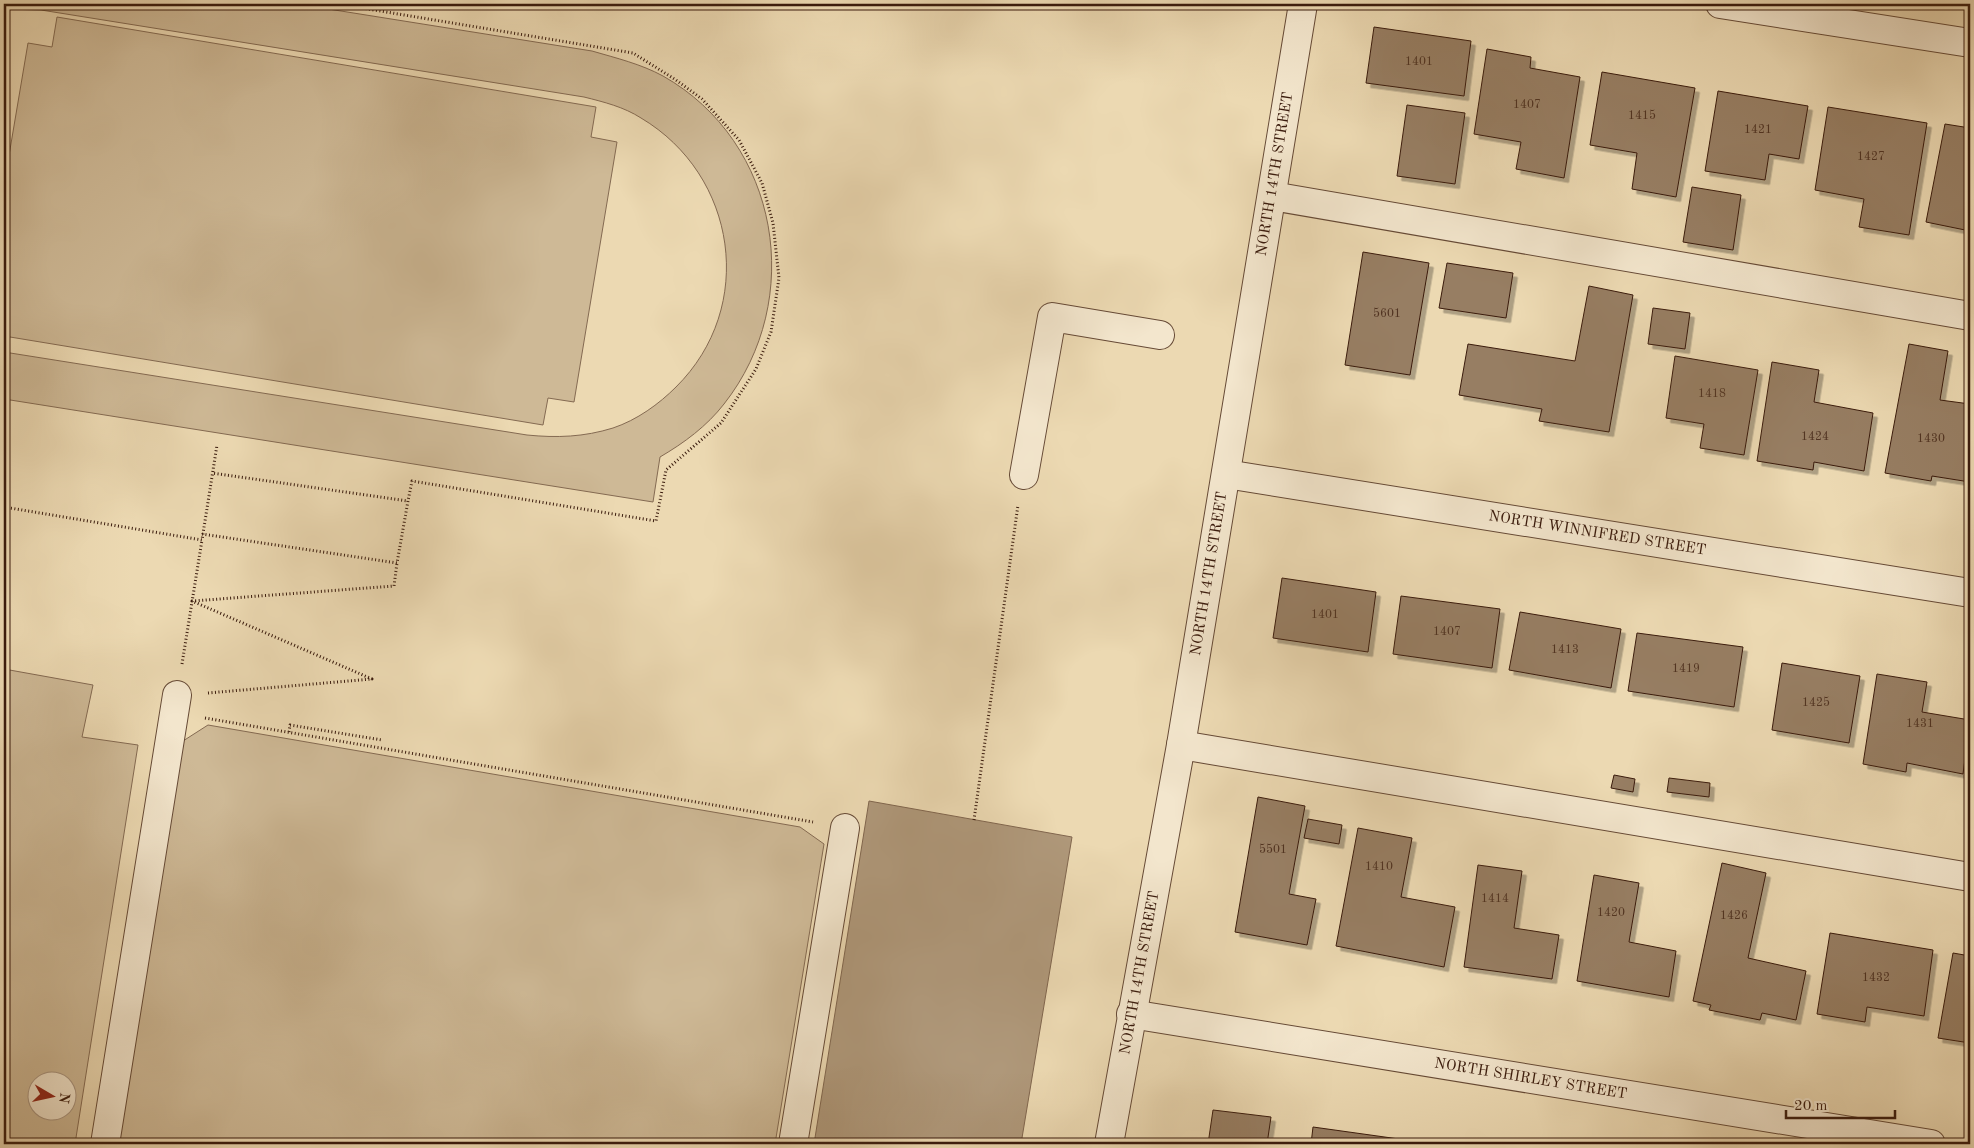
<svg xmlns="http://www.w3.org/2000/svg" width="1974" height="1148" font-family="'Old Standard TT',serif">
<defs>
<filter id="shadow"><feDropShadow dx="4.5" dy="4.5" stdDeviation="0" flood-color="#0004"/></filter>
</defs>
<rect width="100%" height="100%" fill="#ecd9b2"/>
<filter id="stains"><feTurbulence type="fractalNoise" baseFrequency=".004" numOctaves="4"/><feColorMatrix values="0 0 0 0 .2 0 0 0 0 .09 0 0 0 0 .02 0 0 0 .5 -.17"/></filter>
<radialGradient id="worn" r=".72"><stop offset=".6" stop-color="#630" stop-opacity="0"/><stop offset="1" stop-color="#630" stop-opacity=".3"/></radialGradient>
<path fill="#ceb996" stroke="#846a52" fill-rule="evenodd" d="M4,4H297L592,51C616,58 641,64 663,76C780,142 806,300 724,404C707,426 684,443 660,457L653,502L4,399V352L527,435C557,438 584,437 613,428C637,420 659,404 676,387C757,307 737,175 641,118C624,107 604,102 584,97L41,10L4,9Z
M57,17L596,107L591,137L617,142L574,402L548,398L543,425L4,336L8,307L4,306V185L28,43L52,47Z
M4,669L93,685L82,737L138,745L75,1144H4ZM68,1080V1110H38V1080Z
M208,725L800,827L824,844L775,1144H117L183,741Z"/>
<path fill="#af987a" stroke="#80664e" d="M869,801L1072,837L1021,1144H814Z"/>
<path fill="#977e63" stroke="#3a1b0d" filter="url(#shadow)" d="M1374,27L1471,41L1464,96L1366,83Z
M1487,49L1531,57L1530,68L1580,77L1564,178L1516,169L1521,142L1474,134Z
M1602,72L1695,88L1676,197L1632,189L1637,153L1590,145Z
M1718,91L1808,106L1799,159L1769,154L1765,180L1705,171Z
M1407,105L1465,113L1455,184L1397,176Z
M1828,107L1927,123L1909,235L1859,227L1864,199L1815,190Z
M1945,124L1970,128V231L1926,222Z
M1692,187L1741,195L1733,250L1683,242Z
M1363,252L1429,263L1410,375L1345,365Z
M1447,263L1513,273L1506,318L1439,308Z
M1589,286L1633,295L1609,432L1539,421L1542,409L1459,395L1468,344L1575,361Z
M1653,308L1690,313L1685,349L1648,344Z
M1909,344L1948,351L1940,400L1970,404V482L1932,476L1931,481L1885,473Z
M1675,356L1758,370L1744,455L1700,448L1704,424L1666,418Z
M1772,362L1819,370L1814,402L1873,413L1864,471L1814,462L1813,470L1757,461Z
M1282,578L1376,592L1368,652L1273,638Z
M1401,596L1500,609L1492,668L1393,654Z
M1520,612L1621,629L1611,688L1509,670Z
M1637,633L1743,647L1734,707L1628,691Z
M1782,663L1860,676L1849,743L1772,730Z
M1877,674L1927,682L1922,712L1970,720L1963,774L1907,763L1906,772L1863,764Z
M1614,775L1635,779L1633,792L1611,788Z
M1669,778L1710,783L1709,797L1667,792Z
M1258,797L1305,806L1289,894L1316,899L1307,945L1235,932Z
M1308,819L1342,825L1339,844L1304,838Z
M1358,828L1412,838L1401,897L1455,907L1444,967L1336,946Z
M1722,863L1766,873L1748,958L1806,971L1796,1020L1762,1013L1760,1020L1709,1010L1711,1005L1693,1001Z
M1478,865L1522,871L1514,928L1559,935L1552,979L1464,967Z
M1594,875L1639,883L1629,942L1676,951L1669,997L1577,981Z
M1830,933L1933,950L1924,1016L1867,1007L1865,1022L1817,1014Z
M1953,953L1970,956V1043L1938,1038Z
M1213,1110L1271,1117L1267,1144H1208Z
M1313,1127L1406,1140L1405,1144H1311Z"/>
<g fill="none" stroke-linecap="round" stroke-linejoin="round">
<g stroke="#664a36" stroke-width="30">
<g id="minor">
<path d="M1720,4L1970,43"/>
<path d="M1272,196L1970,316"/>
<path id="s1" d="M1226,474L1970,593"/>
<path d="M1024,475L1052,317L1160,335"/>
<path d="M1181,745L1970,877"/>
<path id="s2" d="M1131,1014L1931,1144"/>
<path d="M105,1144L177,695"/>
<path d="M793,1144L845,828"/>
<path id="s3" d="M1109,1144L1181,745L1303,4"/>
</g>
</g>
<path stroke="#3a1b0d" stroke-width="3" stroke-dasharray="1 2.5" stroke-linecap="butt" d="M338,4L633,53L676,80L702,99L739,140L762,183L773,223L779,278L771,332L756,369L721,423L666,470L656,521L412,481L408,501
M4,507L202,540L217,445
M202,534L397,563L408,501L212,473
M182,664L202,540
M208,693L372,679L192,601L394,586L397,563
M205,718L813,822
M289,732L290,725L382,740
M974,820L1018,505"/>
<use href="#minor" stroke="#f3e6cd" stroke-width="28"/>
</g>
<g text-anchor="middle" dominant-baseline="central" stroke-width="4" stroke-linejoin="round" paint-order="stroke">
<g font-size="12" fill="#513422">
<text x="1419" y="62">1401</text>
<text x="1527" y="105">1407</text>
<text x="1642" y="116">1415</text>
<text x="1758" y="130">1421</text>
<text x="1871" y="157">1427</text>
<text x="1387" y="314">5601</text>
<text x="1712" y="394">1418</text>
<text x="1815" y="437">1424</text>
<text x="1931" y="439">1430</text>
<text x="1325" y="615">1401</text>
<text x="1447" y="632">1407</text>
<text x="1565" y="650">1413</text>
<text x="1686" y="669">1419</text>
<text x="1816" y="703">1425</text>
<text x="1920" y="724">1431</text>
<text x="1273" y="850">5501</text>
<text x="1379" y="867">1410</text>
<text x="1495" y="899">1414</text>
<text x="1611" y="913">1420</text>
<text x="1734" y="916">1426</text>
<text x="1876" y="978">1432</text>
</g>
<g font-size="15" fill="#3a1b0d" stroke="#f3e6cd">
<text stroke="none"><textPath href="#s3" startOffset="984">NORTH 14TH STREET</textPath></text>
<text stroke="none"><textPath href="#s1" startOffset="376">NORTH WINNIFRED STREET</textPath></text>
<text stroke="none"><textPath href="#s3" startOffset="579">NORTH 14TH STREET</textPath></text>
<text stroke="none"><textPath href="#s3" startOffset="174">NORTH 14TH STREET</textPath></text>
<text stroke="none"><textPath href="#s2" startOffset="405">NORTH SHIRLEY STREET</textPath></text>
</g>
</g>
<rect width="1974" height="1148" fill="none" stroke="#ecd9b2" stroke-width="20"/>
<rect x="5" y="5" width="1964" height="1138" fill="none" stroke="#3a1b0d" stroke-width="2.5"/>
<rect x="10" y="10" width="1954" height="1128" fill="none" stroke="#3a1b0d"/>
<g transform="translate(52 1096) rotate(99)"><circle r="24" fill="#f3e6cd" stroke="#a99580"/>
<path d="M0-4L9 19L0 12L-9 19Z" fill="#8f2418"/>
<text y="-8" font-size="14" font-weight="bold" text-anchor="middle" fill="#3a1b0d">N</text>
</g>
<path d="M1786 1110v8h109v-8" fill="none" stroke="#3a1b0d" stroke-width="2.5"/>
<text x="1794" y="1110" font-size="15" fill="#3a1b0d" stroke="#f3e6cd" stroke-width="4" paint-order="stroke">20 m</text>
<rect width="100%" height="100%" filter="url(#stains)"/>
<rect width="100%" height="100%" fill="url(#worn)"/>
</svg>
